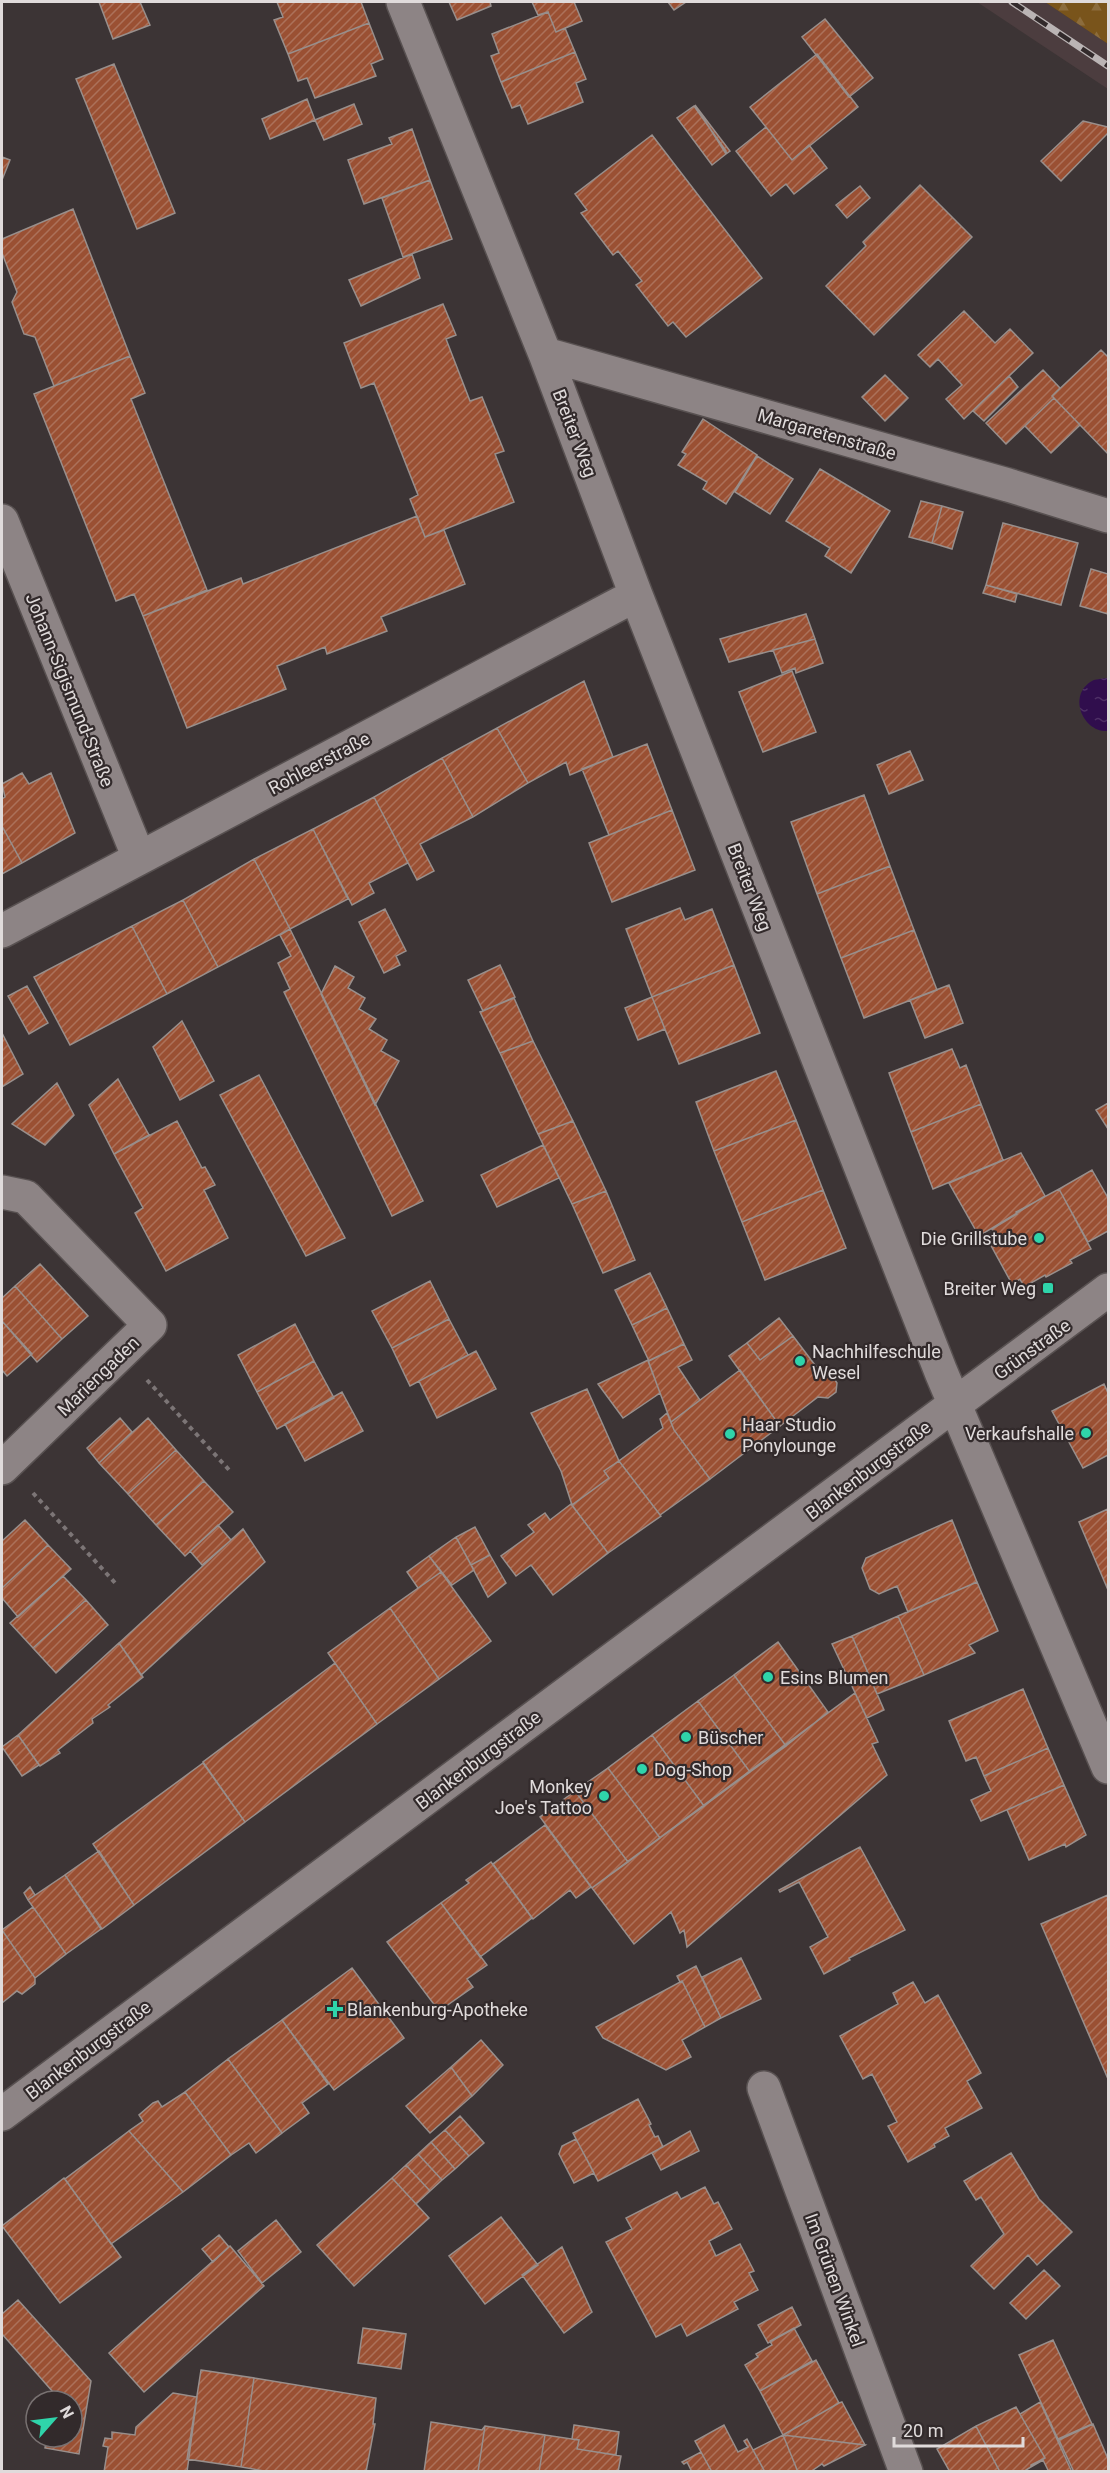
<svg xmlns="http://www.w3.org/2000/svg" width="1110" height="2473" font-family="Roboto,sans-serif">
<defs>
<pattern id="forest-firs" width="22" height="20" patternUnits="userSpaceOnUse" patternTransform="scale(1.5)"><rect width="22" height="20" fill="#79541b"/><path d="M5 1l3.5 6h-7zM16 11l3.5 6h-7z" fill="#8c6c3c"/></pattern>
<pattern id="water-ripples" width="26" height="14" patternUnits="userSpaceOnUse" patternTransform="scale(1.5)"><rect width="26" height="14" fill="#300e4d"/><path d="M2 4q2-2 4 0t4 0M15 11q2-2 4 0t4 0" fill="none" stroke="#4e3066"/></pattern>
<pattern id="building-hatch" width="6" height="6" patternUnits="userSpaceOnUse" patternTransform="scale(1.5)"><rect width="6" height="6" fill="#9a5033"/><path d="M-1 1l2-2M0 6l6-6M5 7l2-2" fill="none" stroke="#ac715a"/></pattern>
</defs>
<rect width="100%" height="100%" fill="#3c3435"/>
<path fill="#4c3d3f" d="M977,2H1045L1108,44V89Z"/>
<path fill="url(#forest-firs)" d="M1045,2H1108V44Z"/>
<path fill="url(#water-ripples)" d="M1106,678L1108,679V731C1083,733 1067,695 1092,681C1095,679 1102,679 1106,678Z"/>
<path fill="url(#building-hatch)" stroke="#988f8c" stroke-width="1.5" d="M99,2H140L150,25L113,39Z
M277,2H361L369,23L288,54L274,20L283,17Z
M449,2H490L491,6L457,20Z
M532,2H574L582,21L556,32L548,12L538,15Z
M668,2H686L674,10Z
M548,12L556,32L565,28L575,52L501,82L491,56L499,53L492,34Z
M825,19L873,78L849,97L802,37Z
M369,23L383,59L371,64L376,76L315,98L307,78L298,81L288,54Z
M575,52L586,79L576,83L583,102L528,124L520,105L512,108L501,82Z
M817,54L858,107L792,160L750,107Z
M114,64L175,213L137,229L76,79Z
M307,99L315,120L270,139L262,119Z
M354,104L362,124L324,140L315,120Z
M695,105L730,151L726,154Z
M694,106L726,151V154L712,165L677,118Z
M1083,121L1108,127V133L1061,181L1041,161Z
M766,127L792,160L809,145L827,168L794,194L786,184L771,196L736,151Z
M412,129L430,180L364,204L348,160L392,144L389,138Z
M652,135L762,278L686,337L673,322L668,326L636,285L642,281L618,251L613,255L581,213L587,210L575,194Z
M2,157L10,160L2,180Z
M430,180L452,239L403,257L382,198Z
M920,185L972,237L874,335L826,286L866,246L863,242Z
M860,186L870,198L847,218L836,205Z
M73,209L130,356L54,386L35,337L24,334L12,302L17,292L2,253V239Z
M412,254L420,278L361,306L349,280Z
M443,304L456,335L446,339L470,401L482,397L504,451L495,454L514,502L425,537L410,499L418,495L374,383L361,388L344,343Z
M964,311L995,343L1010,329L1033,353L964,419L946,399L962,385L938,359L930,367L918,355Z
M1101,350L1108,357V454L1052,396Z
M130,356L145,393L131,399L207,590L143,616L134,594L116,601L34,394Z
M1043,370L1060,388L1052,396L1054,398L1006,444L986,423Z
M885,375L908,398L885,421L862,397Z
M1009,376L1018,387L984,421L973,411Z
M1054,398L1080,425L1051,453L1025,426Z
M703,419L757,455L726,504L703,489L707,482L678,465L686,454L682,452Z
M757,456L793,479L770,514L735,492Z
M820,469L890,511L851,573L825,556L830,548L786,521Z
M921,501L942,506L932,543L909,537Z
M942,506L963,512L952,549L932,543Z
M417,516L425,537L444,530L465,584L381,617L387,631L327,654L325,647L277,666L286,689L187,728L143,616L241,578L243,584Z
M1003,523L1078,543L1061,605L986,585Z
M1091,569L1108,574V614L1080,606Z
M986,585L1017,594L1015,602L983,593Z
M806,614L815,639L729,662L720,639Z
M815,639L823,663L796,673L795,668L782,673L773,650Z
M792,671L816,732L763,752L739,692Z
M584,681L613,757L570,775L566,762L528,783L497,728Z
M497,728L528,783L473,817L442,758Z
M647,744L672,810L609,835L582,769Z
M910,751L923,780L889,794L877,765Z
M442,758L473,817L420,844L434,871L417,880L374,797Z
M22,773L29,784L51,773L75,833L22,863L2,826V799L5,797L2,784Z
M864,795L890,866L817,894L791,822Z
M374,797L408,863L369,883L374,893L352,905L313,829Z
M672,810L695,870L612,902L589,843Z
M2,826L22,863L2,874Z
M313,829L348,899L290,929L254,859Z
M254,859L290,929L218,967L183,900Z
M890,866L914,930L841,958L817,894Z
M183,900L218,967L167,994L132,926Z
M680,908L685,920L712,909L734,965L652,997L626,929Z
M385,909L406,951L396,956L400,965L384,973L359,922Z
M132,926L167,994L70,1045L34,977Z
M290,929L423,1201L392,1216L284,992L290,989L278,963L291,956L280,935Z
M914,930L937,990L864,1018L841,958Z
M500,965L515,997L483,1011L468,980Z
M734,965L760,1033L679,1064L652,997Z
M335,966L354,977L348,988L365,998L359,1009L376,1019L369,1029L387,1040L381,1051L399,1061L375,1105L321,994Z
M949,985L963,1023L925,1038L910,1000Z
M27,986L48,1023L29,1034L8,996Z
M652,997L665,1029L638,1040L625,1008Z
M514,998L533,1041L500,1053L480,1012Z
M182,1021L214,1081L180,1100L153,1047Z
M2,1033L23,1074L2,1087Z
M533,1041L573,1121L538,1134L500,1053Z
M952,1049L960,1068L966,1065L981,1104L911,1132L889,1073Z
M776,1071L796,1120L714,1151L696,1102Z
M259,1075L345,1238L306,1256L220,1095Z
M118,1079L149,1135L114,1154L89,1105Z
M57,1083L74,1115L45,1145L12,1124Z
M1108,1103V1129L1096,1110Z
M981,1104L1003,1160L933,1189L911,1132Z
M796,1120L823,1190L742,1222L714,1151Z
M177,1121L202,1168L205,1167L215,1185L204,1190L228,1238L166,1271L135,1213L143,1208L114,1154Z
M573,1121L606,1191L572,1204L538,1134Z
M543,1145L559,1178L497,1207L481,1175Z
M1021,1153L1045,1196L979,1236L949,1183Z
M1092,1170L1108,1198V1231L1088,1242L1059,1189Z
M1059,1189L1091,1249L1070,1260L1072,1263L1046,1277L1045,1275L1024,1287L1020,1279L1012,1284L988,1240L996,1236L992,1229L1017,1214L1016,1212Z
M823,1190L846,1248L765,1280L742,1222Z
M606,1191L635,1260L603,1273L572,1204Z
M40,1264L88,1316L62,1339L15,1286Z
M650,1273L667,1308L632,1325L615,1290Z
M430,1281L449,1319L392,1348L372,1311Z
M15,1286L62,1339L37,1362L2,1321V1298Z
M667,1308L684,1344L649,1361L632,1325Z
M779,1318L793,1336L760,1360L747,1343Z
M449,1319L468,1355L410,1386L392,1348Z
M2,1321L32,1354L7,1376L2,1370Z
M295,1324L314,1361L257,1392L238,1355Z
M793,1336L821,1373L831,1374L837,1383L836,1392L828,1398L818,1397L780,1426L729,1356L747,1343L760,1360Z
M684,1344L692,1360L678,1367L700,1400L671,1422L648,1361Z
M476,1351L496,1389L437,1418L419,1381Z
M648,1360L660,1393L623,1418L598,1384Z
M314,1361L334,1398L277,1429L257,1392Z
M740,1370L780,1426L710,1479L674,1430L671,1422Z
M1104,1384L1108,1393V1455L1083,1468L1052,1411Z
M587,1389L619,1461L604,1471L609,1478L572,1505L561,1471L531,1413Z
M342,1392L363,1431L305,1461L285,1424Z
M667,1413L674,1430L710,1479L660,1515L619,1461L663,1428L660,1419Z
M120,1418L132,1432L99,1463L87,1448Z
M148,1418L176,1450L128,1494L99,1463Z
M176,1450L204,1481L156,1525L128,1494Z
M619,1461L661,1516L608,1553L572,1505L609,1478L604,1471Z
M204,1481L233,1512L185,1556L156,1525Z
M571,1504L608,1553L553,1595L531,1565L516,1576L501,1556L534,1532L528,1525L545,1513L550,1520Z
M1108,1509V1590L1079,1522Z
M25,1520L48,1545L2,1588V1541Z
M952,1520L977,1582L908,1612L897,1586L879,1594L870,1589L862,1568L866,1558Z
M218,1525L231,1540L202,1565L190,1551Z
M475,1527L490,1555L471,1565L456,1537Z
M243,1529L265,1562L141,1675L119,1643Z
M456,1537L474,1570L452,1585L429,1556Z
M48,1545L71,1569L18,1617L2,1598V1588Z
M490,1555L506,1583L488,1597L471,1565Z
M429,1556L441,1572L418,1588L407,1572Z
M441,1572L491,1641L439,1679L390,1608Z
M63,1576L86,1600L33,1648L10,1623Z
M977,1582L998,1631L969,1645L975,1653L924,1675L898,1616Z
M86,1600L108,1625L56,1673L33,1648Z
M390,1608L439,1679L377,1724L328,1653Z
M898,1616L924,1675L877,1694L852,1636Z
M852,1636L884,1710L867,1718L832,1644Z
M778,1642L828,1712L786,1746L734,1675Z
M119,1643L143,1677L108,1705L110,1707L92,1719L93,1723L58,1750L60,1753L40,1766L18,1735Z
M335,1663L377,1724L245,1822L203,1762Z
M734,1675L786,1746L750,1772L698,1701Z
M1023,1689L1048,1748L984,1776L976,1757L966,1761L949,1721Z
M855,1693L878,1742L872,1744L887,1775L687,1947L684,1930L680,1933L671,1912L634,1944L592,1888Z
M698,1701L750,1772L704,1806L652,1735Z
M18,1735L39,1765L22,1776L2,1747Z
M652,1735L704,1806L660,1838L608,1768Z
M1048,1748L1064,1785L981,1821L971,1800L991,1791L984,1776Z
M203,1763L245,1822L134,1905L93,1844Z
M608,1768L660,1838L628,1862L575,1791Z
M1064,1785L1086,1835L1066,1847L1065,1844L1029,1860L1007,1810Z
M575,1791L628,1862L592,1888L540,1817Z
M545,1825L591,1887L576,1898L570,1890L533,1919L493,1864Z
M860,1847L905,1930L849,1958L850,1960L824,1974L810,1947L828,1937L799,1882L780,1892L779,1890Z
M99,1851L134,1905L102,1929L65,1875Z
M491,1862L532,1918L480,1957L441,1903L469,1883L466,1880Z
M65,1875L101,1929L66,1954L28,1900Z
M30,1887L35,1895L28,1900L24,1893Z
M1108,1895V2079L1041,1924Z
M441,1903L487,1965L467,1979L473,1987L439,2011L387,1942Z
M33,1907L66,1954L35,1978L2,1930Z
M2,1930L35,1978V1984L22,1994L17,1991L2,2003Z
M741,1958L761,1999L721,2018L702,1977Z
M696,1966L721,2018L705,2027L682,1981L680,1982L677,1976Z
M352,1968L404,2038L334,2090L282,2020Z
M682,1981L705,2027L682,2040L691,2057L666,2070L603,2038L596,2027Z
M913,1982L925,2003L938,1995L981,2073L967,2081L982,2108L945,2128L949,2136L934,2144L935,2147L908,2162L888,2126L897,2122L872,2074L863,2079L840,2036L898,2004L893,1993Z
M282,2020L328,2084L302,2103L309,2113L282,2133L228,2059Z
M481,2040L503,2065L472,2096L451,2067Z
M228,2059L282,2133L256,2153L249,2143L231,2155L185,2092Z
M451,2067L472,2096L430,2133L406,2106Z
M185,2092L231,2155L183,2192L129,2131L143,2121L139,2115L153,2103L158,2101L162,2107Z
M638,2099L651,2124L649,2125L655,2137L658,2136L663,2147L598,2181L573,2133Z
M460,2116L484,2143L469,2156L445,2130Z
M445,2130L469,2156L455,2169L431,2142Z
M129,2131L183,2192L111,2244L65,2179Z
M690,2131L699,2151L661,2170L652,2153Z
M576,2139L594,2173L574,2183L559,2154L562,2146Z
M431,2142L455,2169L442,2180L418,2154Z
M1011,2153L1039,2199L1072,2232L1037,2265L1028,2255L994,2289L971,2266L1004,2234L981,2197L976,2200L964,2181Z
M418,2154L442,2180L430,2191L406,2165Z
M406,2165L430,2191L416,2204L392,2178Z
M64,2178L121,2257L60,2303L2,2226Z
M392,2178L429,2218L354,2286L317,2245Z
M705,2187L714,2204L718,2202L732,2229L709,2241L716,2256L740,2244L754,2271L749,2273L758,2290L734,2302L738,2309L687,2336L681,2324L656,2337L606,2242L632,2229L626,2218L677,2192L681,2199Z
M501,2217L538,2265L485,2304L449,2256Z
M276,2220L301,2252L262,2283L238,2251Z
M219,2235L229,2247L213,2262L202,2249Z
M230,2246L264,2286L144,2392L109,2353Z
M562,2247L592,2312L564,2333L522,2275Z
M1044,2270L1060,2286L1026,2319L1010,2303Z
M18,2300L91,2381L79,2454L45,2448L47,2437H72V2401H52L53,2392L2,2334V2314Z
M792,2307L801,2325L768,2343L758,2325Z
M363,2328L406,2334L401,2369L358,2363Z
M794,2328L812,2361L760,2391L745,2365L758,2357L756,2354L772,2345L770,2341Z
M1053,2340L1092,2424L1058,2439L1019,2355Z
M816,2360L839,2403L783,2435L760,2391Z
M201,2370L254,2378L241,2467L187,2459Z
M254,2378L376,2398L373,2424H375L366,2472H270L241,2467Z
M173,2393L197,2397L187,2472H104L108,2447L103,2446L105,2438L112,2439V2432L135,2435L136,2427Z
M842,2402L865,2445L783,2435L839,2403Z
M1040,2402L1071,2470L1069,2472H1049L1043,2460L1031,2467V2465L1045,2458L1020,2414Z
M1016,2407L1045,2458L1023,2472H1000L976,2426Z
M431,2422L482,2430L485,2426L478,2472H424Z
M1093,2424L1108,2459V2472H1074L1059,2440Z
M574,2425L619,2432L616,2455L577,2449L579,2440L572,2439Z
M724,2425L738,2452L748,2447L744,2441L747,2439L765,2472H712L695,2441Z
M485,2426L545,2435L539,2472H478Z
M976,2426L1000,2472H950L937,2449Z
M545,2435L579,2440L577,2449L621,2456L618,2472H539Z
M783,2435L798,2472H765L753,2450Z
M783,2435L865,2445L824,2466L822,2464L810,2472H798Z
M701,2452L712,2472H692L687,2462L684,2464L682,2462Z"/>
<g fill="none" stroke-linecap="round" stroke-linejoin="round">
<g stroke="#585151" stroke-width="36">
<path id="minor" d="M403,2L545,354L636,595L941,1372L1108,1767
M545,354L1008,485L1108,516
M2,521L139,858
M2,931L636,595
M2,1192L26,1197L150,1325L2,1468
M764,2088L906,2472
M2,2114L1108,1290"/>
</g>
<path stroke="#7c7576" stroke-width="4" stroke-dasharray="4.5 4.5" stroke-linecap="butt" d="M147,1380L230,1471
M33,1493L117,1585"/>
<use href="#minor" stroke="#8d8485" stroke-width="33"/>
<g stroke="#bab4b4" stroke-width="7">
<path id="rail" d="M1012,2L1108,66"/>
</g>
<use href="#rail" stroke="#322a2b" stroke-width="4.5" stroke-dasharray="14" stroke-linecap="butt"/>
</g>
<g fill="#2fd4aa" stroke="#322a2b" stroke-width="2">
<circle cx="1039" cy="1238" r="6"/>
<rect x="1042" y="1282" width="12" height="12" rx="3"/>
<circle cx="800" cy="1361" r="6"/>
<circle cx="1086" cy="1433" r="6"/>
<circle cx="730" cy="1434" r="6"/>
<circle cx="768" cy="1677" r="6"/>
<circle cx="686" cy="1737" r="6"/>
<circle cx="642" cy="1769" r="6"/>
<circle cx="604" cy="1796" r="6"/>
<path d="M332 2000h6v6h6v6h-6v6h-6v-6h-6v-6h6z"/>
</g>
<g text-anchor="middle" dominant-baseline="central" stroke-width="4.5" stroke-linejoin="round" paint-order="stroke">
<g font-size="18" fill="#e0dbdb" stroke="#322a2b">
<text transform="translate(575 433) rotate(69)">Breiter Weg</text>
<text transform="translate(827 434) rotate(16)">Margaretenstraße</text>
<text transform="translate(70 690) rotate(68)">Johann-Sigismund-Straße</text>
<text transform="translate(319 763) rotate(-28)">Rohleerstraße</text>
<text transform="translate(750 887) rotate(69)">Breiter Weg</text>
<text transform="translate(1032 1349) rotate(-36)">Grünstraße</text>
<text transform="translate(98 1376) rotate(-44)">Mariengaden</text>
<text transform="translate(868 1470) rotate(-37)">Blankenburgstraße</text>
<text transform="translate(478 1760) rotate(-37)">Blankenburgstraße</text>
<text transform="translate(88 2050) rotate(-37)">Blankenburgstraße</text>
<text transform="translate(835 2280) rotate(70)">Im Grünen Winkel</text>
</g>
<g font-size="18" fill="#e0dbdb" stroke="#322a2b" text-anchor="start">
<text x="1027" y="1238" text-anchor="end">Die Grillstube</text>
<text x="1036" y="1288" text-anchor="end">Breiter Weg</text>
<text x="812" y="1351">Nachhilfeschule<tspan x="812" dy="21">Wesel</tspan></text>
<text x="742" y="1424">Haar Studio<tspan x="742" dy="21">Ponylounge</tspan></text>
<text x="1074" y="1433" text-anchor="end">Verkaufshalle</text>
<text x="780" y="1677">Esins Blumen</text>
<text x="698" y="1737">Büscher</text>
<text x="654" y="1769">Dog-Shop</text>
<text x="592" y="1786" text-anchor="end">Monkey<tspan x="592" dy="21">Joe's Tattoo</tspan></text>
<text x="347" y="2009">Blankenburg-Apotheke</text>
</g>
</g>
<rect width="1110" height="2473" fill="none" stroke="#e0dbdb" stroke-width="6"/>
<g transform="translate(54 2419) rotate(62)"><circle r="28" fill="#322a2b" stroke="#787171" stroke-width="1.5"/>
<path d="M0-4.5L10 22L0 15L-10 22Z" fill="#2fd4aa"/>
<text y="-9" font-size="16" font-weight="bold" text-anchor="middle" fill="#e0dbdb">N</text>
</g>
<path d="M894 2437v9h129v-9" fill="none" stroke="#e0dbdb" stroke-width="3"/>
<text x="903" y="2437" font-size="18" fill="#e0dbdb" stroke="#322a2b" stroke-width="4.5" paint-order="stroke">20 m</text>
</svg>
